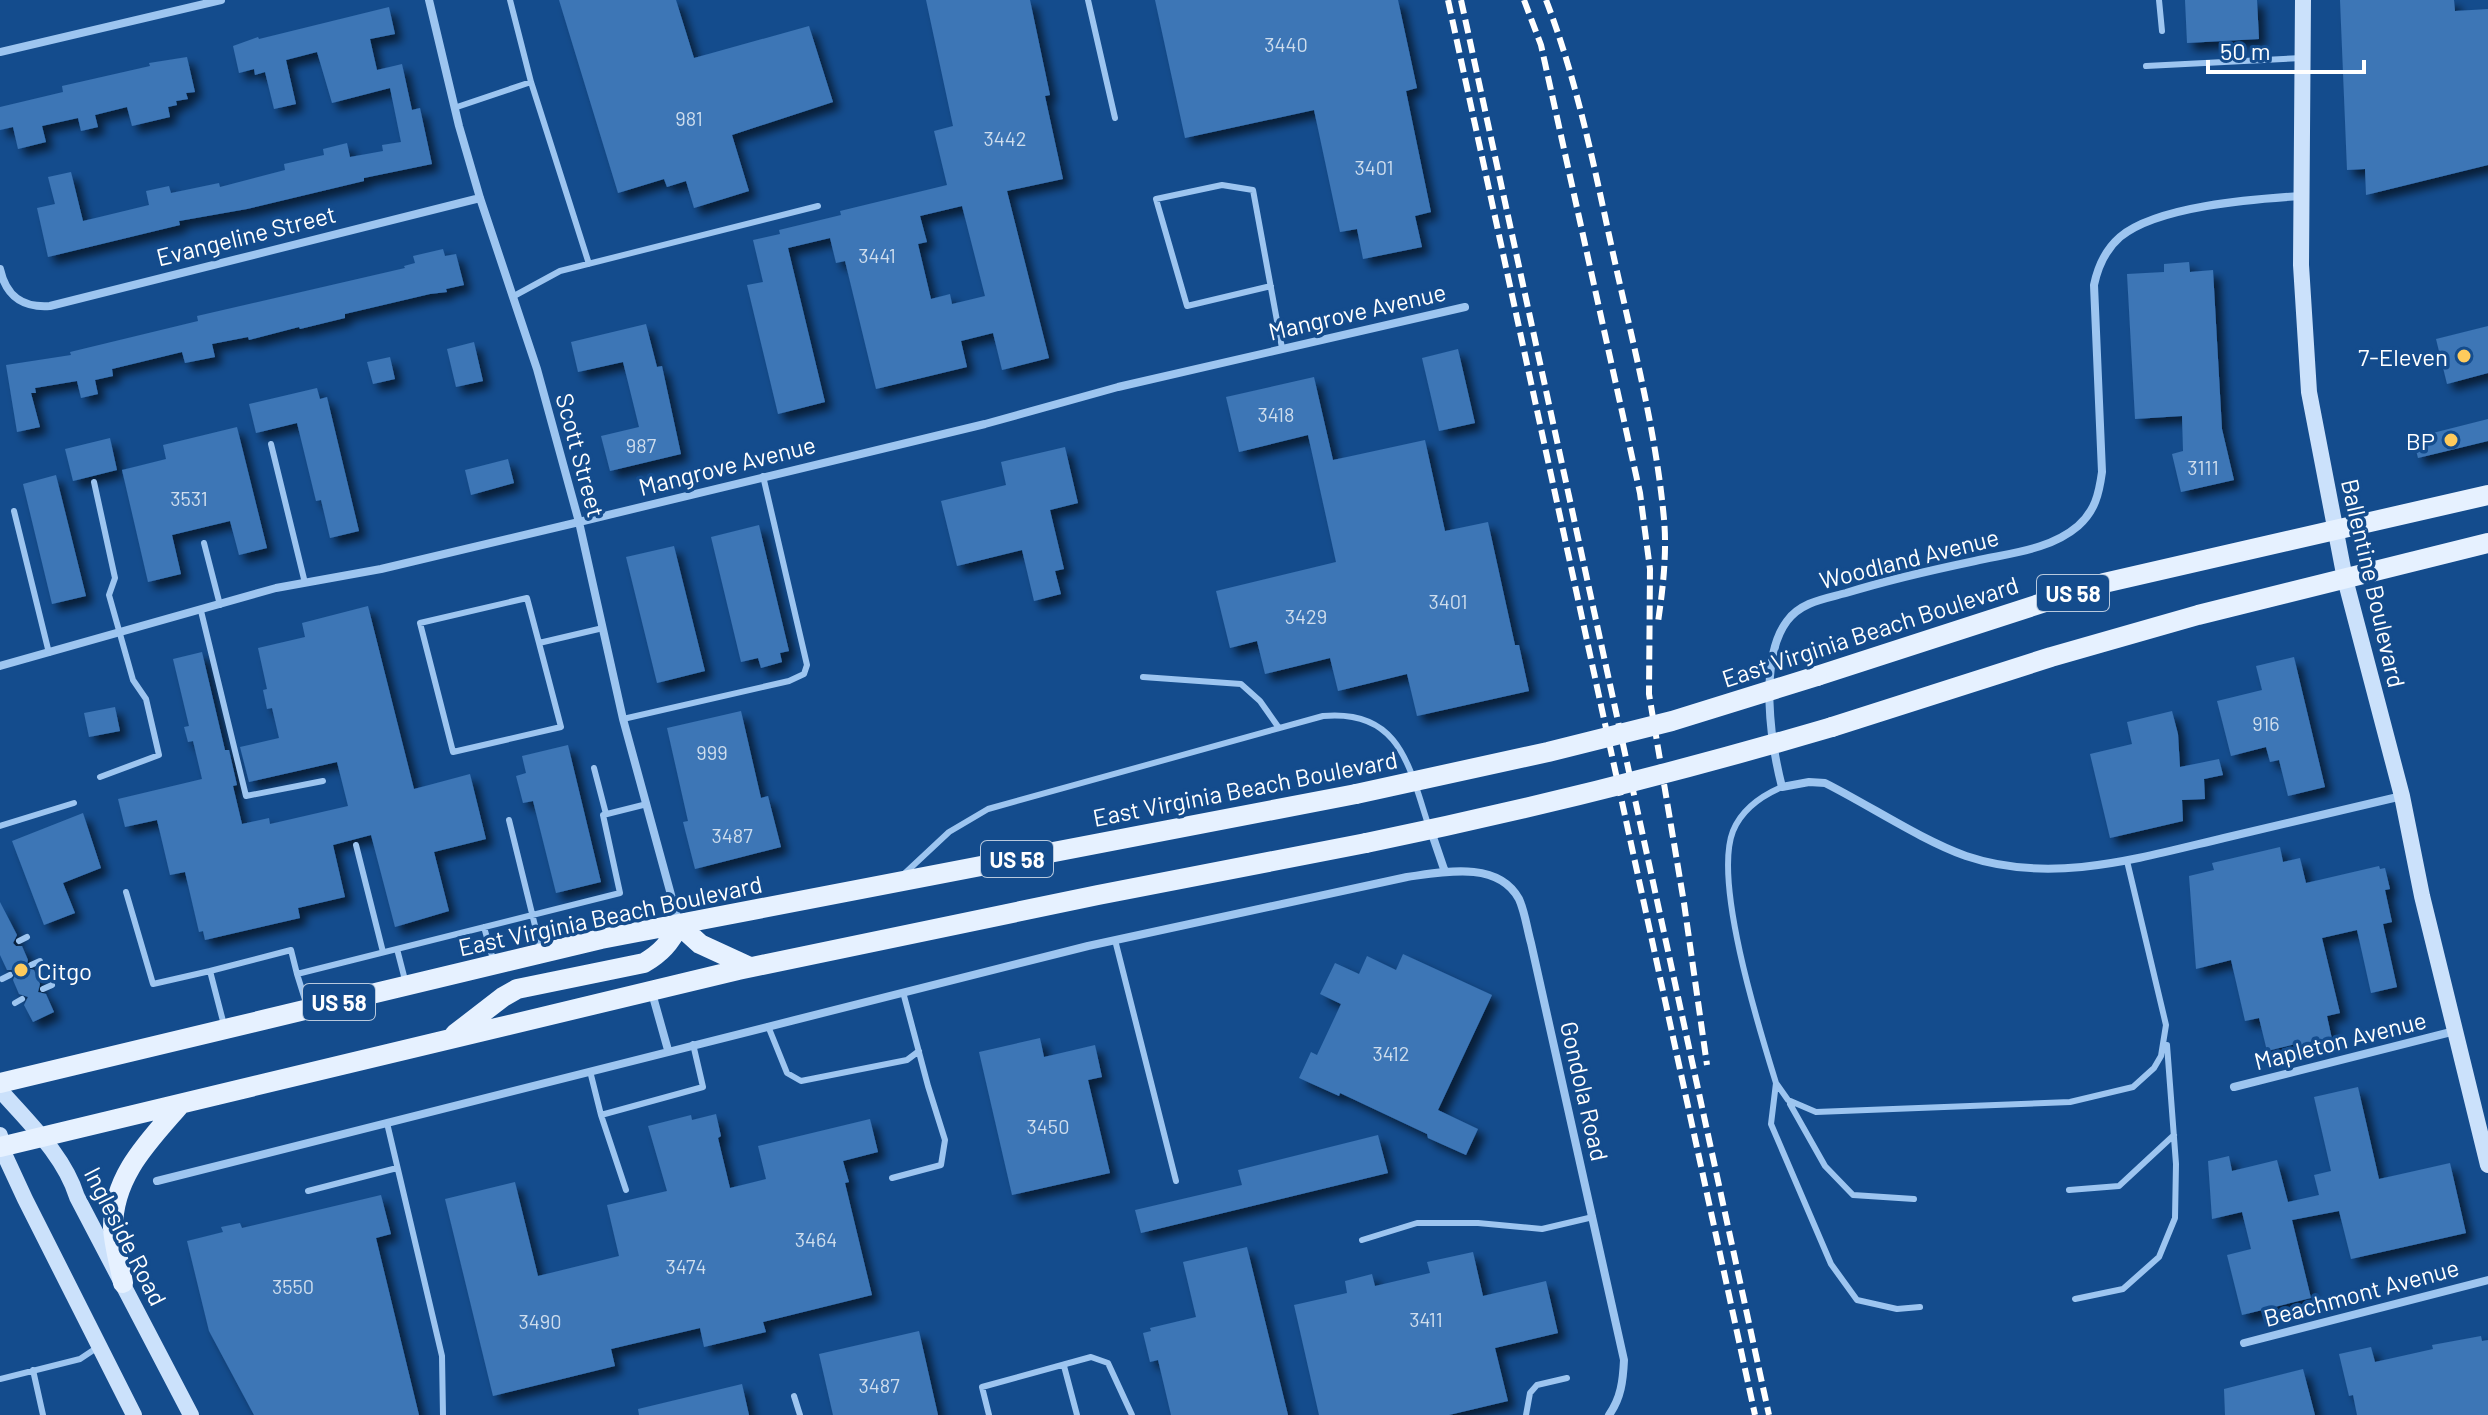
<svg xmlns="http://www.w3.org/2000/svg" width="2488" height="1415" font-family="Barlow,sans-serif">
<defs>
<filter id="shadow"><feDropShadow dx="7" dy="7" stdDeviation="4" flood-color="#0009"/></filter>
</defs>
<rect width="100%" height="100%" fill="#144c8d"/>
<path fill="#3d76b6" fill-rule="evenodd" filter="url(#shadow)" d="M559,0H676L694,58L809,26L833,102L732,135L749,191L694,208L686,181L667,187L664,179L618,193Z
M926,0H1030L1050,95L1045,96L1063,179L1007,191L1049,358L1002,370L993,333L961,341L967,367L876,389L845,261L836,263L830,238L788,248L825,402L778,414L747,285L763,282L753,240L780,234L779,230L841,215L840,211L947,185L934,131L953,126ZM962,206L985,296L952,304L950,294L931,299L918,244L927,242L920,216Z
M1155,0H1398L1417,88L1406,91L1431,212L1415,216L1422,247L1363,259L1357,229L1340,232L1314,110L1185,138Z
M2185,0H2257L2259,39L2187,43Z
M2340,0H2454L2455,11L2488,9V165L2366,195L2365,169L2347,170Z
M389,7L395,34L370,39L377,70L402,64L412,110L420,108L432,164L364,178V181L247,209L179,221L180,225L48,257L37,208L55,204L48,177L71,172L83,221L149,205L146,191L169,186L171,193L219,183L220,187L285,170L284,164L324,155L323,149L347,143L350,157L383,151L382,145L401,142L390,88L332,103L317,52L286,60L296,104L274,109L265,72L255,75L254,69L239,73L233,46L258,37L259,39Z
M187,57L195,92L186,93L188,99L176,101L177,105L168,107L170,117L132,126L127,107L95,115L98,127L81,131L78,118L42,126L46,142L18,149L13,127L0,130V107L63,92L62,86L150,66L149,63Z
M443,249L445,256L456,254L464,285L446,289L447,292L430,294L345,314V318L300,329L299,327L249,340L248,337L212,344L215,357L185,363L182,352L112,369L113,376L95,380L98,394L81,398L77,381L35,388L36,393H31L40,427L17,432L6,365L71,355L70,352L198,321L197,316L405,268L404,266L415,263L413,256Z
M2189,262L2190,272L2213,270L2222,429L2234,480L2181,492L2172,454L2183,451L2182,416L2135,419L2127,274L2164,272V264Z
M646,324L657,367L662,366L681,454L610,471L601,436L639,427L623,362L578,372L571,342Z
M2488,326V373L2447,384L2436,339Z
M474,342L483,381L456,387L447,349Z
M1458,349L1475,423L1439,431L1422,358Z
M390,357L395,379L373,384L367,362Z
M1314,377L1333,460L1425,440L1445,531L1488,522L1515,645H1519L1529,691L1417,716L1407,674L1338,691L1330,658L1265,674L1257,641L1230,648L1216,591L1336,562L1308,435L1239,452L1226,397Z
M317,388L320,399L327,397L359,531L330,538L321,500L316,501L297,423L256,433L249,404Z
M2488,419V441L2418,458L2413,438Z
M237,427L267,548L239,555L230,521L172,535L181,574L148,582L122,470L166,459L163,445Z
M110,438L117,470L73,481L65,449Z
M1065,447L1078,503L1050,510L1064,569L1055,571L1061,594L1034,601L1022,550L957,566L941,501L1006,485L1001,462Z
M508,459L514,483L471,495L465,470Z
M56,475L86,596L52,604L23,484Z
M759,525L789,651L780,653L782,662L761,668L758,658L741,662L711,537Z
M674,546L705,671L657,683L626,557Z
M368,606L414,789L470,774L486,839L434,852L449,911L395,927L371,835L333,845L345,897L298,908L300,918L205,940L203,931L199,932L185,872L170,875L157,820L125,827L118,799L202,779L193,741L188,742L184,727L189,726L173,659L202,652L225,750H229L237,785L233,786L242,824L269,818L270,824L348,806L337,762L249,782L240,747L279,738L272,708L267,709L263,690L267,689L258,648L305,637L302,623Z
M2294,657L2325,787L2288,796L2279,760L2270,762L2266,747L2231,756L2217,701L2262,690L2256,666Z
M115,707L120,731L89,737L84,713Z
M741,711L761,798L768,796L781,847L695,869L683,822L688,821L667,728Z
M2172,711L2178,734L2180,767L2219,759L2223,775L2204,779L2205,799L2182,800L2183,821L2110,838L2090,754L2132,744L2127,722Z
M568,745L601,882L556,893L533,801L523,803L516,776L526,773L522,756Z
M83,813L101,868L63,883L75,913L44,925L12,841Z
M2280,847L2283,862L2300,858L2306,883L2379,866L2380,869L2385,868L2390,889L2385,890L2392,922L2383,924L2397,987L2371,993L2357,930L2322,938L2340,1013L2327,1016L2332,1039L2301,1047L2300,1043L2267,1051L2259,1018L2245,1021L2231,960L2196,969L2189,876L2214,870L2212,863Z
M0,902L17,935L13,943L16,946H22L28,960L26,968L34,970L40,984L38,992L46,994L54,1012L33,1022L24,1005L28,997L19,994L13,980L16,973L13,970H7L0,955Z
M1403,954L1492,995L1438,1110L1478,1129L1466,1155L1428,1138L1427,1134L1340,1093L1339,1096L1299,1078L1311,1052L1317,1055L1341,1004L1320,994L1335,963L1359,974L1367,956L1396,970Z
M1040,1038L1044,1057L1095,1045L1102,1077L1088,1080L1110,1173L1012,1195L979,1052Z
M2358,1087L2379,1179L2450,1163L2466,1233L2351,1259L2339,1211L2292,1220L2311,1298L2242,1315L2227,1255L2251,1249L2242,1212L2212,1219L2208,1161L2229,1156L2232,1171L2277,1160L2288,1202L2319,1195L2314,1175L2331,1171L2314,1097Z
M716,1114L721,1136L718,1138L730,1188L766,1179L758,1146L870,1119L878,1152L843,1161L849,1182L845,1183L872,1295L763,1322L766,1332L704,1347L700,1328L611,1349L615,1366L493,1396L445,1199L515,1182L538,1276L619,1256L607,1205L667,1191L648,1126L691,1115L692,1120Z
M1378,1135L1388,1173L1141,1233L1135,1210L1242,1185L1238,1170Z
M381,1195L391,1234L376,1238L419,1415H254L209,1331L187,1241L223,1232L221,1227L240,1223L242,1228Z
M1247,1247L1288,1415H1171L1158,1360L1150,1362L1143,1333L1151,1331L1150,1328L1196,1317L1183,1262Z
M1473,1252L1483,1296L1546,1281L1558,1333L1495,1348L1508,1401L1449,1415H1319L1294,1305L1347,1293L1345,1281L1372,1274L1375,1286L1430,1273L1427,1262Z
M919,1331L938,1415H833L819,1354Z
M2481,1336L2482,1341L2488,1340V1415H2357L2353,1395L2349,1396L2339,1354L2371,1347L2375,1362L2433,1349L2432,1345Z
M2303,1369L2315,1415H2225L2224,1389Z
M742,1384L749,1415H639L638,1409Z"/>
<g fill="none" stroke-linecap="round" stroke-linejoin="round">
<path stroke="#9dc5f0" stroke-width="6" d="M510,0L531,82
M1088,0L1115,118
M2159,0L2162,31
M2146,66L2302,58
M454,108L531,82L589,264
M1271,286L1187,306L1156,199L1222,185L1253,190L1282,348
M514,296L560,271L818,206
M271,444L305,583
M94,482L115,578L109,595L133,680L146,699L159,755L100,777
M14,511L49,653
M204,543L220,605
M201,611L246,796L323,781
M539,643L561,727L453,752L420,623L527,598L539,643L603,628
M1143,677L1241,684L1260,701L1279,728
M623,719L789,681L804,674L807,665L763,476
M594,768L606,814
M1782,787C1761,796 1742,809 1733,831C1713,882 1759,1028 1776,1083L1788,1100L1816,1112L2070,1102L2133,1087L2154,1068L2161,1056L2166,1025L2127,861
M509,820L541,950
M0,826L74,803
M356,845L383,952
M903,875L949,832L988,809L1323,716C1401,709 1409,767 1429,827
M126,892L153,984L210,971
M484,927L494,963
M1115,940L1176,1181
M19,941L27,937
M397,949L405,980
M31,965L40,961
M2,979L10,975
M43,989L52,985
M15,1003L22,999
M307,1006L297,974L620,893L603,815L647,804
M224,1025L210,971L291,950L297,974
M768,1026L787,1073L801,1081L907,1060L919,1051
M590,1071L601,1115L626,1190
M1776,1083L1771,1124L1831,1264L1857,1300L1897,1309L1920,1307
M1790,1104L1825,1166L1853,1195L1914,1199
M601,1115L703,1087L693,1044
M387,1123L442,1356L443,1415
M892,1178L941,1165L945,1140L928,1086L903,992
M2069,1190L2119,1186L2174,1135
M308,1191L397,1168
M1362,1240L1417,1223H1478L1542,1229L1593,1217
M2075,1299L2123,1289L2159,1257L2175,1218L2176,1164L2167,1045
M1064,1366L1077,1415
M33,1370L43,1415
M0,1379L80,1359L98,1347
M794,1396L800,1415
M989,1415L982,1387L1091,1357L1108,1363L1132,1415
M1526,1415L1530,1393L1537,1385L1567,1378"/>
<path stroke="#9dc5f0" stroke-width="8" d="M429,0L459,126L480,198L537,369L579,522L623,719L679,924
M0,52L221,0
M2301,196C2253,199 2157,206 2120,237C2105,250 2098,266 2094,285L2102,472C2099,494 2095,511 2078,526C2050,550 2010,553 1975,561C1932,570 1888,580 1846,593C1824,599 1801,602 1787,621C1758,660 1771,744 1782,787L1809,782L1825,783C1869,805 1921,840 1966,856C2052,885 2139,858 2224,838C2283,824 2343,810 2402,796
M0,269C6,296 22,308 50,306L480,198
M0,666L276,588L381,569L579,522L985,424L1118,387L1465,307
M1431,831L1445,872
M652,993L668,1050
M2234,1087L2455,1031
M157,1181L1088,946L1407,877C1443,872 1498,860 1519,899C1525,912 1527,929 1531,943L1624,1360C1623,1381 1621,1398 1609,1415
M2244,1343L2488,1280"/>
<path stroke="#cbe1fb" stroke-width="16" d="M2303,0L2301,265L2309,392L2345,579L2402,796L2422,896L2488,1165
M0,1090C28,1122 64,1155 77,1197L191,1415
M0,1135L1,1147L25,1199L134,1415"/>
<path stroke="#e6f1ff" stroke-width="20" d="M1817,676L2104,583L2488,495
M1832,727L2051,657L2198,615L2488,543
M679,925L700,944L750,967
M455,1034L503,997L517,989L644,963C661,953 670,943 679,925
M0,1083L601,939L1356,794
M0,1147L738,970L1098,895L1366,843
M123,1283C120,1265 114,1246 113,1228C113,1176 148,1142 180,1105"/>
<path stroke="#fff" stroke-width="6" stroke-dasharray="14 6" stroke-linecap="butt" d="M1448,0L1755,1415
M1461,0L1769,1415
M1524,0L1541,45L1640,493L1650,569L1649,694L1684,903L1707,1065
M1546,0C1578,83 1595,171 1614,258C1633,344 1656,431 1664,519C1667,553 1663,588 1658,622"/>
<path stroke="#e6f1ff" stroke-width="20" d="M1356,794L1548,752L1672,721L1817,676
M1366,843C1523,811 1678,772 1832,727"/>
</g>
<g fill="#ffcb5c" stroke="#144c8d" stroke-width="3">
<circle cx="2464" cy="356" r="8"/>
<circle cx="2451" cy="440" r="8"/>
<circle cx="21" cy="970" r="8"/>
</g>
<g text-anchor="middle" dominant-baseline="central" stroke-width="7" stroke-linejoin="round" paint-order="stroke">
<g font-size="20" fill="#cedded">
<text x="1286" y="44">3440</text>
<text x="689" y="118">981</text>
<text x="1005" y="138">3442</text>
<text x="1374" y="167">3401</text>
<text x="877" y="255">3441</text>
<text x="1276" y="414">3418</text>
<text x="641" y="445">987</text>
<text x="2203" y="467">3111</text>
<text x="189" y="498">3531</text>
<text x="1448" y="601">3401</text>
<text x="1306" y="616">3429</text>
<text x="2266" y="723">916</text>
<text x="712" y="752">999</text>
<text x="732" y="835">3487</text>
<text x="1391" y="1053">3412</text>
<text x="1048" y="1126">3450</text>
<text x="816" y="1239">3464</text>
<text x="686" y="1266">3474</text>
<text x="293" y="1286">3550</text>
<text x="1426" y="1319">3411</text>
<text x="540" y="1321">3490</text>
<text x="879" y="1385">3487</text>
</g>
<g fill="#144c8d" stroke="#b8c9dd" stroke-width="2">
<rect x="2037" y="575" width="72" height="36" rx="6"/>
<rect x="981" y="841" width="72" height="36" rx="6"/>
<rect x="303" y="984" width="72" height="36" rx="6"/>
</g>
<g font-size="22" font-weight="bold" fill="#fff">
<text x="2073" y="593">US 58</text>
<text x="1017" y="859">US 58</text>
<text x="339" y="1002">US 58</text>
</g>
<g font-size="24" fill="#fff" stroke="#144c8d">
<text transform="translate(246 235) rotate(-14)">Evangeline Street</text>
<text transform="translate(1357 311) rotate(-13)">Mangrove Avenue</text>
<text transform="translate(581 455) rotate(75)">Scott Street</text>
<text transform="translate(727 465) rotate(-14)">Mangrove Avenue</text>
<text transform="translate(1909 558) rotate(-14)">Woodland Avenue</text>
<text transform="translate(2374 583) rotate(77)">Ballentine Boulevard</text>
<text transform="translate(1870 631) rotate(-18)">East Virginia Beach Boulevard</text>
<text transform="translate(1245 788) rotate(-11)">East Virginia Beach Boulevard</text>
<text transform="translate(610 915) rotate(-12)">East Virginia Beach Boulevard</text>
<text transform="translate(2340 1040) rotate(-14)">Mapleton Avenue</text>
<text transform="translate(1585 1091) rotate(77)">Gondola Road</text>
<text transform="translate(126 1236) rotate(63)">Ingleside Road</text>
<text transform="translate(2361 1292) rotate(-15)">Beachmont Avenue</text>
</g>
<g font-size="24" fill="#fff" stroke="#144c8d" text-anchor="end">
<text x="2448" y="356">7-Eleven</text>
<text x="2435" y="440">BP</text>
<text x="37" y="970" text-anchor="start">Citgo</text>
</g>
</g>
<path d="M2208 60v12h156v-12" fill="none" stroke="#ffffff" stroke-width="4"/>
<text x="2220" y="60" font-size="24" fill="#ffffff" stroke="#144c8d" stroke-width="6" paint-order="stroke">50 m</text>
</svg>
